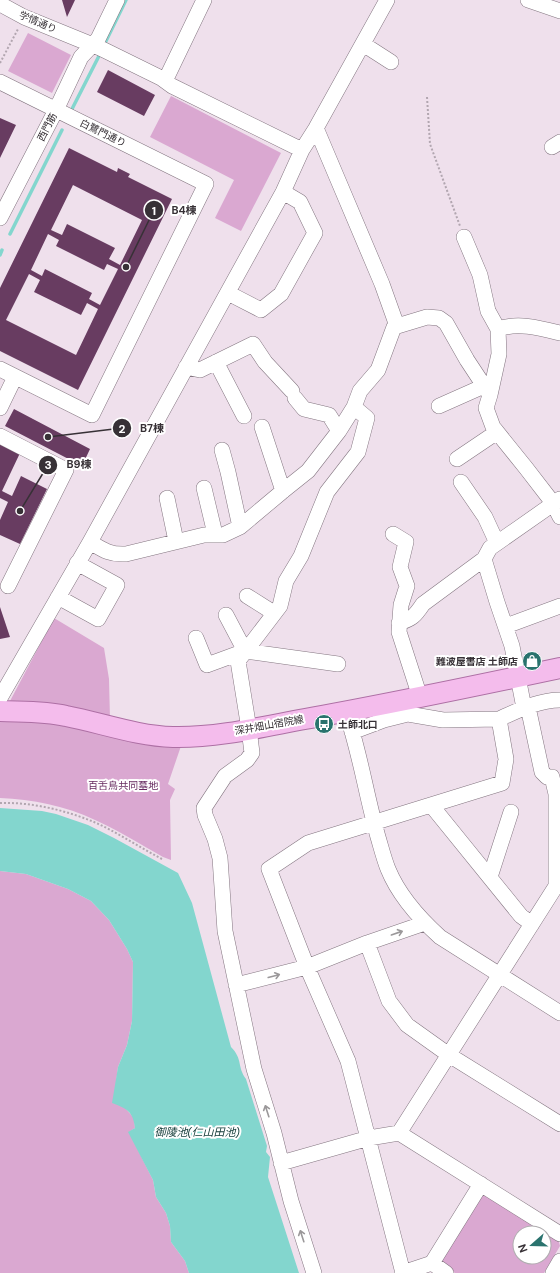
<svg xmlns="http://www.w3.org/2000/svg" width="560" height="1273" font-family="'DM Sans','Noto Sans JP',sans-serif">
<rect width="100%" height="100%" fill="#efe0ec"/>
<path fill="#daa8d1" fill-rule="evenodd" d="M28,33L71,55L52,93L8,71Z
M171,96L281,153L241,231L215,218L234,180L150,137Z
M54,618L104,648L109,679L110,719L11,705L10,701Z
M0,719L33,720L181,746L168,784L175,789L170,800L171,860L163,857C140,844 118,830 95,820C66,806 32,799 0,798Z
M0,871L26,874L68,889L91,901L109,920L127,949L133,962L132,1021L127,1045L118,1067L116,1083L126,1109L134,1118L135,1128L129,1132L153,1180L156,1197L166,1213L170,1226L171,1242L185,1261L189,1273H0Z
M482,1192L559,1242L560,1246L544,1273H455L440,1264ZM520,1233H544V1257H520Z"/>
<path fill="#83d6ce" d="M0,808L42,811L56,814L88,825L114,838L178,873L192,903L231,1047C243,1059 237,1067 246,1079L267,1146L266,1152L270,1157L268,1177L299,1273H189L185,1261L171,1242L170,1226L166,1213L156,1197L153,1180L128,1132L135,1128C133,1111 127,1109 112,1103L118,1067L127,1045L132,1021L133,962L127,949L109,920L91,901L68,889L26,874L0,871Z"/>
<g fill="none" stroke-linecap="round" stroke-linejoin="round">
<path stroke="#83d6ce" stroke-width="3.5" d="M105,43L126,0
M72,109L100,54
M10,234L62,130
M0,255L2,250"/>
</g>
<path fill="#683c61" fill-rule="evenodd" d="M62,0H75L67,17Z
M108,70L155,95L144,116L97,92Z
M0,118L16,125L0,158Z
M69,148L117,172L118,168L130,174L128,177L172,199L78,390L0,351V288ZM73,185L142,220L120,265L109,259L115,248L67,224L62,235L51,230ZM48,234L59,240L56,246L104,270L107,264L118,269L100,305L89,299L92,293L45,269L42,276L31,270ZM29,274L40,280L34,292L81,315L87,303L98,309L76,355L6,320Z
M14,409L90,449L82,466L5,426Z
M0,443L20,453L2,491L12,496L21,476L47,489L20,544L0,535V520L8,502L0,498Z
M0,607L10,637L0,639Z"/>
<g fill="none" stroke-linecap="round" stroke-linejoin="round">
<g stroke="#847681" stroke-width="16">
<path id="minor" d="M528,0L560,11
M0,4L24,17L100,48L161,78L172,86L302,150
M363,44L391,62
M165,81L204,0
M0,82L206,184L92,415L0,369
M316,128L382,284L397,326
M552,147L560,142
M0,218L56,110L81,57L98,39L117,0
M464,237L480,275L488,311L498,329L499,354L490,395
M228,293L261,310L281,294L315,233L300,202L283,192
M498,329C518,322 540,328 560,333
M216,362L244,416
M186,367L200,370L253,344L265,362L292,391
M295,398L304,409L329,415L339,431
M439,406L484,386
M0,408L15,377
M262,427L283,491
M0,436L66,470L8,586
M222,450L228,472L240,527
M457,459L497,432
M461,482L485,517L497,543
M204,488L215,534
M167,498L176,541
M393,534L406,542L400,567L407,586L401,605L399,632L420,697
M90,542C103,550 110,555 126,554L204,535H223L240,527L283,491L308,471L339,431L354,407L360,391L378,370L394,327L427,317L439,318L446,323L467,360L490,395L486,408L493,427L526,468L553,503L560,517
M247,596L274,613
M58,597L98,619L117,585L77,563
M226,615L245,651
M399,623C412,619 415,616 423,604L484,559
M506,626L560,606
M196,638L207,665L245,651L338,664
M0,698L90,542L283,192L302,150L316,128L387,0
M524,708L512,646L497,602L484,559L490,548L560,499
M346,712C360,752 366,795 378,837C381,847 384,859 388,869C399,896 419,918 440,937L560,1013
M352,732L384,720L408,714L443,720L499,719
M431,805L521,916L532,924
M490,877L511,812
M367,943L389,1001L407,1025L449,1055L560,1124
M236,985L307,967L367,943L425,923
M399,1133L556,886V794L552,777H547L542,772L528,707
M281,1163L369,1138L399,1133L560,1234
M432,1263L481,1184
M314,1273L291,1201L274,1133L254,1069L225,931L220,858L215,839L205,815L204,808L225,776L247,760L252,753L249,729L238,661L280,606L286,581L301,556L327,492L358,452L367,418L354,407
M402,1273L432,1263L446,1273
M403,1273L348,1061L307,967L269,869L308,843L502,783L506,759L499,719C519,710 539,700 560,700
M553,1273L560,1261"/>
</g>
<g stroke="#ad6fa4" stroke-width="22">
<path id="major" d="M0,711C22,712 45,711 66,716C102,723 137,736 173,737C217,738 262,727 305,719C390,704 475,686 560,668"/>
</g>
<path stroke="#b2a6b0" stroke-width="2" stroke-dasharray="2 2" stroke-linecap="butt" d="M0,63L18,29
M427,97L430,144L460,226
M0,803C31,802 65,810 94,822C117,832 139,847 162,859"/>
<use href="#minor" stroke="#fff" stroke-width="15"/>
<use href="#major" stroke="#f4bcec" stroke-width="20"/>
</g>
<defs><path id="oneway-shaft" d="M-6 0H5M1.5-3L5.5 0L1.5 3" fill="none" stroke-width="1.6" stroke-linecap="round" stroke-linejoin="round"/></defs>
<g stroke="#9b989a">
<use href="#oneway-shaft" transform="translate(397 933) rotate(-19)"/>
<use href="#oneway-shaft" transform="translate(274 976) rotate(-15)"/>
<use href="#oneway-shaft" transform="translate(267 1111) rotate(-108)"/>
<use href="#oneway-shaft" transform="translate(302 1236) rotate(-108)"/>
</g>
<defs>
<g id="shop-disc" transform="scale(1)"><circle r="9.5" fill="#2a736e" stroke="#fff"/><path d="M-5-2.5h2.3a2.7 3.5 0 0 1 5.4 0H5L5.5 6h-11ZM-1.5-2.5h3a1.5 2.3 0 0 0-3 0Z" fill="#fff"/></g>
<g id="bus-disc" transform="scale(1)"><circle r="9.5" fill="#2a736e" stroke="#fff"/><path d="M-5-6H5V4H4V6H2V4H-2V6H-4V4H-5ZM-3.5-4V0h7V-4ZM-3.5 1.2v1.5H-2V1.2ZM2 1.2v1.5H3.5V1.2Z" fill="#fff"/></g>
</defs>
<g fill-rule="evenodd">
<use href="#shop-disc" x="532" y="661"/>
<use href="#bus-disc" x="324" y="724"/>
</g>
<g text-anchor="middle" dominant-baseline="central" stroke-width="4" stroke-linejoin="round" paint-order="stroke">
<g font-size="10" fill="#373136" stroke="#fff">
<text transform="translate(38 22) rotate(23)">学情通り</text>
<text transform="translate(47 127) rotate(-63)">西門筋</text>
<text transform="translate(103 133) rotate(26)">白鷺門通り</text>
<text transform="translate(269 725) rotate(-10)">深井畑山宿院線</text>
</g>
<g font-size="10" font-weight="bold" fill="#373136" stroke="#fff" text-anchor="end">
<text x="518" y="661">難波屋書店 土師店</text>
<text x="338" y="724" text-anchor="start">土師北口</text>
</g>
<g font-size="10" fill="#672b60" stroke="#fff">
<text x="123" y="785">百舌鳥共同墓地</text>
</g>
<g font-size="11" font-style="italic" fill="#113936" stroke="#fff">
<text x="197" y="1132">御陵池(仁山田池)</text>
</g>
</g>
<path fill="none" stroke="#373136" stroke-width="1.5" d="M126 267L154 210M48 437L122 428M20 511L48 465"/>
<g fill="#373136" stroke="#fff" stroke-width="1.5">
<circle cx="126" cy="267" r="4"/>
<circle cx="48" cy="437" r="4"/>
<circle cx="20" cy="511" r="4"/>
<circle cx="154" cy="210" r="10"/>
<circle cx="122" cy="428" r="10"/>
<circle cx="48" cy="465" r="10"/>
</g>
<g font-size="12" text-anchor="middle" font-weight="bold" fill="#fff">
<text x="154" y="215">1</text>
<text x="122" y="433">2</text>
<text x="48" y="469">3</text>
</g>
<g font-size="11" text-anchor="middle" font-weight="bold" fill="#373136" stroke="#fff" stroke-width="4" stroke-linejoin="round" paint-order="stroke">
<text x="184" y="214">B4棟</text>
<text x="152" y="432">B7棟</text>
<text x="79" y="468">B9棟</text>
</g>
<g transform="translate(532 1245) rotate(250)"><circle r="19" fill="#ffffff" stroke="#afadaf"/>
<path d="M0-3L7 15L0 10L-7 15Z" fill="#2a736e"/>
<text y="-6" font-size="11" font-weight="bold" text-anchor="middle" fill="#373136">N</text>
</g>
</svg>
